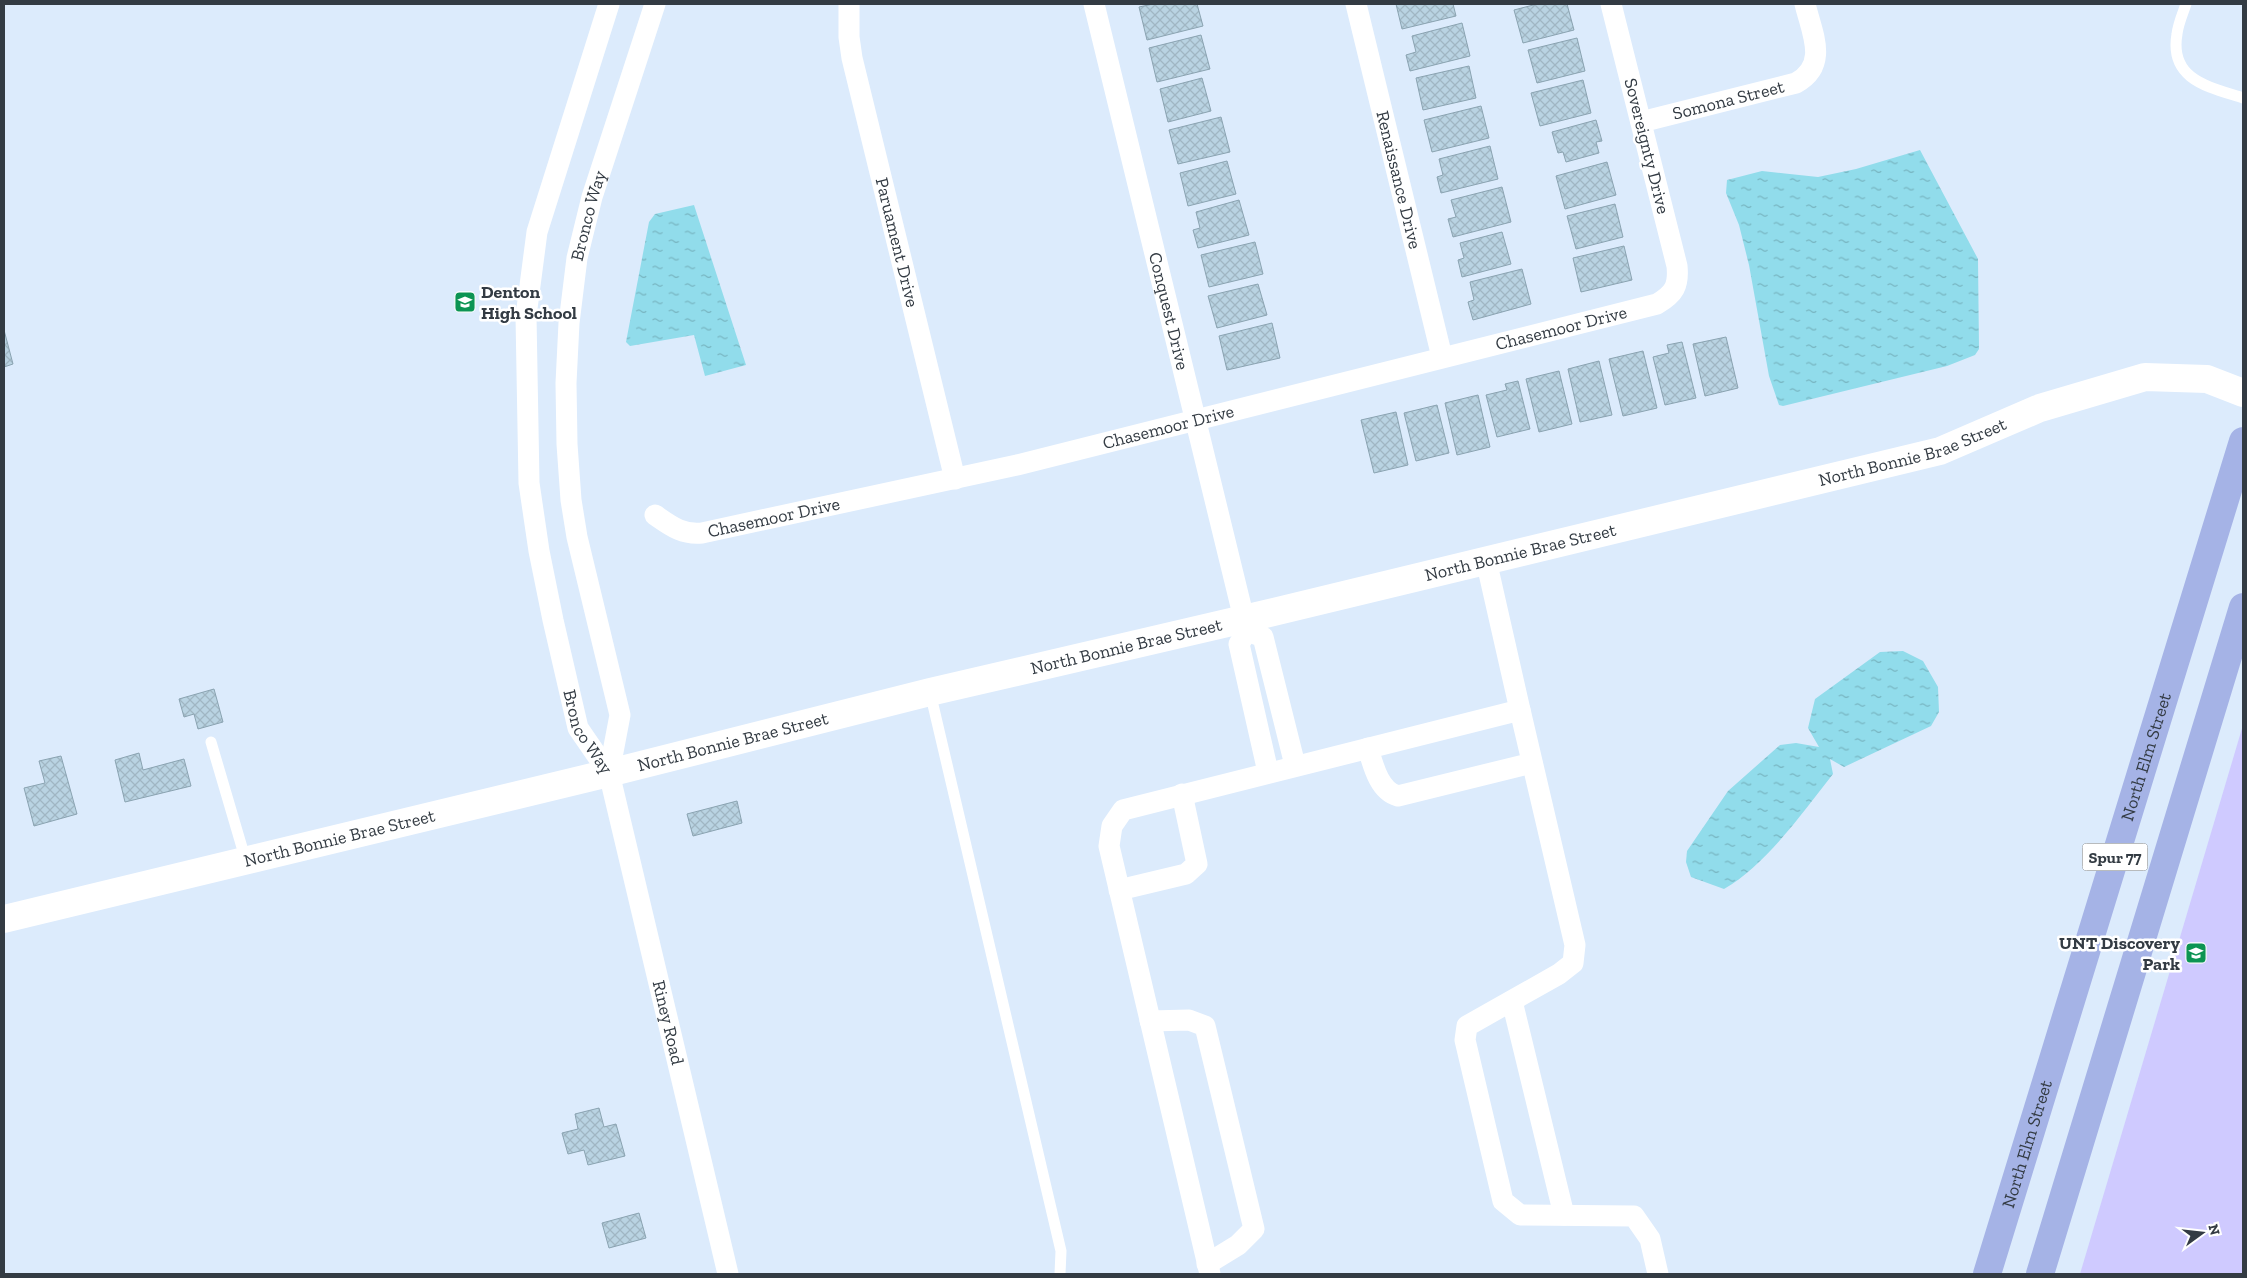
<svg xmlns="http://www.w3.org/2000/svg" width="2247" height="1278" font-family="'Zilla Slab',serif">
<defs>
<pattern id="water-ripples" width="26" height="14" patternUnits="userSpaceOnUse" patternTransform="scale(1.25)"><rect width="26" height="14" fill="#91dceb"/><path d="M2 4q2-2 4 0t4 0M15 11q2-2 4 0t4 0" fill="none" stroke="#77b4c0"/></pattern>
<pattern id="building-cross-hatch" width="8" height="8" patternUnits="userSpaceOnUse" patternTransform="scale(1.25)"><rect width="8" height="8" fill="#b9d3e2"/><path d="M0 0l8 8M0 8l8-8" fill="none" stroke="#a0b6c3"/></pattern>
</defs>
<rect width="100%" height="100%" fill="#dcebfc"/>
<path fill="#cfcaff" d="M2243,725V1274H2080Z"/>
<path fill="url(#water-ripples)" d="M1920,150L1978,259L1979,349L1975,355L1947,366L1783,406L1779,405L1769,376L1749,265L1739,225L1726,193L1727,180L1762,171L1818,177L1856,169Z
M694,205L746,365L705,376L694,335L630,346L626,342L649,222L655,214Z
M1880,652L1903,651L1923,661L1938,687L1939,712L1931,726L1844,767L1830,759L1833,774C1803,812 1766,865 1724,889L1691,877L1686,862L1687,851L1728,791L1780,745L1796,743L1819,747L1808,728L1815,699Z"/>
<path fill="url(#building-cross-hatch)" stroke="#8aa3b1" d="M1153,4H1197L1203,26L1147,40L1139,7Z
M1396,4H1453L1456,16L1402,29Z
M1537,4H1567L1574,30L1523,43L1514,10Z
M1462,23L1470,56L1410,71L1406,55L1416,52L1412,36Z
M1201,35L1210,69L1157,82L1149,48Z
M1577,38L1585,71L1537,83L1528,50Z
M1469,66L1476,98L1423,110L1416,78Z
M1202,78L1211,111L1168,122L1160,89Z
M1583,80L1591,113L1540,126L1531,93Z
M1481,106L1489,138L1432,152L1424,120Z
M1221,117L1230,152L1178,164L1169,130Z
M1596,120L1602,141L1596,142L1599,153L1566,162L1563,152L1558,153L1552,132Z
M1490,146L1498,179L1441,193L1437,177L1443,175L1439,159Z
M1227,161L1236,194L1188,206L1180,173Z
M1607,162L1616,195L1565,209L1556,176Z
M1502,187L1511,222L1453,237L1448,219L1456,217L1451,200Z
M1239,200L1249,235L1198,248L1193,230L1200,228L1196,212Z
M1615,204L1623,237L1576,249L1567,216Z
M1502,232L1511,264L1462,277L1458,260L1464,258L1460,243Z
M1255,242L1263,274L1209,287L1201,255Z
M1624,246L1632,280L1581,292L1573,258Z
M1522,269L1531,304L1473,320L1468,302L1474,300L1470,282Z
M1258,284L1267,315L1217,328L1208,296Z
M1272,323L1280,358L1227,370L1219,336Z
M4,330L13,364L4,367Z
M1726,337L1738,388L1705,396L1693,344Z
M1682,342L1696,398L1665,405L1653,357L1669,353L1667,345Z
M1643,351L1657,408L1623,416L1609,359Z
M1599,361L1612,415L1580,422L1568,369Z
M1559,371L1572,424L1539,432L1526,379Z
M1518,381L1530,429L1497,437L1486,395L1507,390L1505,384Z
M1478,395L1490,447L1457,455L1445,403Z
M1437,405L1449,453L1416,461L1404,413Z
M1396,412L1408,465L1374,473L1361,420Z
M214,689L223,722L198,729L194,714L184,717L179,699Z
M139,753L143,770L184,759L191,786L125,802L115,760Z
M61,756L77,814L34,826L24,788L45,783L39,761Z
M737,801L742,823L693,836L687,814Z
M599,1108L604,1127L616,1124L625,1156L588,1165L584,1150L568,1154L562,1133L578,1129L575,1114Z
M639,1213L646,1238L609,1248L602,1223Z"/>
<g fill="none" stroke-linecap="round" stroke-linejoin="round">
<path stroke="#fff" stroke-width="11" d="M2186,4C2183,13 2178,24 2177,34C2169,80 2209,87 2243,98
M930,692L1061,1251L1060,1274
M211,742L246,861"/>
<g stroke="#fff" stroke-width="21">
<path id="s1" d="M609,4L537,232L526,316L529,483L539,551L553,620L578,728L609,773L728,1274"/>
<path id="s2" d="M849,4V37L852,58L955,479"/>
<path id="s3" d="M1094,4L1247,631L1239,644L1268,772"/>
<path id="s4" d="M1356,4L1442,357"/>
<path id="s5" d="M1641,122L1796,83C1829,65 1812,33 1805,4"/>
<path id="s6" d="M655,515C671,526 682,535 702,533L1017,465L1657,304C1674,294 1679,286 1677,266L1611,4"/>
<path d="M1486,560L1520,710"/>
<path d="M1247,631L1263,637L1295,765"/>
<path d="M1368,748C1373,765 1379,791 1398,796L1532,763"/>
<path id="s7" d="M609,773L620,715L577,537L571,500L567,444L566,383L569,323L577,258L592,197L655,4"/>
<path d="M1119,890L1186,874L1197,864L1182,794"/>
<path d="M1512,1001L1564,1215"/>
<path d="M1150,1021L1189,1020L1205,1026L1254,1229L1238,1245L1207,1264"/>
<path d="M1210,1274L1109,846L1112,826L1123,810L1520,710L1575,945L1573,963L1559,974L1467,1026L1465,1040L1503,1201L1520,1215L1634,1216L1650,1239L1658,1274"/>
</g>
<path stroke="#fff" stroke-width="28" id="s8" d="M4,919L609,773L930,692L1257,616L1940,451L2040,408L2145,377L2207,379L2243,393"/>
<g stroke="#a5b3e6" stroke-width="28">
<path id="s9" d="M1987,1274L2243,441"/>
<path d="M2040,1274L2243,607"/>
</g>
</g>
<defs>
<g id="school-square" transform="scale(1.125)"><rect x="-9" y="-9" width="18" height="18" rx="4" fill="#0c9453" stroke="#fff"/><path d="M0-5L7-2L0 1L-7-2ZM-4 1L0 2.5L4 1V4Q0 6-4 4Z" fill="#fff"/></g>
<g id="university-square" transform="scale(1.125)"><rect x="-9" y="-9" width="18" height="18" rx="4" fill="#0c9453" stroke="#fff"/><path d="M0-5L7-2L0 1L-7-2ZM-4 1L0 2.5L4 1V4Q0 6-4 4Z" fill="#fff"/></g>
</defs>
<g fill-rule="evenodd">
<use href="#school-square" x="465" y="302"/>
<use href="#university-square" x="2196" y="953"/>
</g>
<g text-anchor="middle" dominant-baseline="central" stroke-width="5" stroke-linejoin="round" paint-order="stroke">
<rect fill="#fff" stroke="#70767b" stroke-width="1" x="2082.5" y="843.5" width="65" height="27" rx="4"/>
<g font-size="16" font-weight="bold" fill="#333b43">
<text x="2115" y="857">Spur 77</text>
</g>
<g font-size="18" fill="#333b43" stroke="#fff">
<text stroke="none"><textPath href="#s5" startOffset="90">Somona Street</textPath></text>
<text transform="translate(1647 146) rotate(76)">Sovereignty Drive</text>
<text stroke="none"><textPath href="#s4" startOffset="181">Renaissance Drive</textPath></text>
<text stroke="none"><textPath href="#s7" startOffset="566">Bronco Way</textPath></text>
<text stroke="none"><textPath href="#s2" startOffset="244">Paruament Drive</textPath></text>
<text stroke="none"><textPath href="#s3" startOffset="316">Conquest Drive</textPath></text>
<text stroke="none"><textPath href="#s6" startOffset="935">Chasemoor Drive</textPath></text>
<text stroke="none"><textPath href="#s6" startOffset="530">Chasemoor Drive</textPath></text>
<text stroke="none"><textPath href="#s8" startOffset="1965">North Bonnie Brae Street</textPath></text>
<text stroke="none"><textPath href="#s6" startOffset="125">Chasemoor Drive</textPath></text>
<text stroke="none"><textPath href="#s8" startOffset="1560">North Bonnie Brae Street</textPath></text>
<text stroke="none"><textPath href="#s8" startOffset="1155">North Bonnie Brae Street</textPath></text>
<text stroke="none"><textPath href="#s1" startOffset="748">Bronco Way</textPath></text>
<text stroke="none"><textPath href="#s8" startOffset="750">North Bonnie Brae Street</textPath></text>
<text stroke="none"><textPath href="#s9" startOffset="541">North Elm Street</textPath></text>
<text stroke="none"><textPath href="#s8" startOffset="345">North Bonnie Brae Street</textPath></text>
<text stroke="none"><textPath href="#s1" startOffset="1052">Riney Road</textPath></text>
<text stroke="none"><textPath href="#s9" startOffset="136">North Elm Street</textPath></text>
</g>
<g font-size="18" font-weight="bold" fill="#333b43" stroke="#fff" text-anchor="start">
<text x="481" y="292">Denton<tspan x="481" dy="21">High School</tspan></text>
<text x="2180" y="943" text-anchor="end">UNT Discovery<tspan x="2180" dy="21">Park</tspan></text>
</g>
</g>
<rect width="2247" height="1278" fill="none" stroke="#333b43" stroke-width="10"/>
<g transform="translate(2202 1233) rotate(75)" stroke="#ffffff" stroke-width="4" paint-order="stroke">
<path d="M0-4L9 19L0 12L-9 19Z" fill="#333b43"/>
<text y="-8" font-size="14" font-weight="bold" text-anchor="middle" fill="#333b43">N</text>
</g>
</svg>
